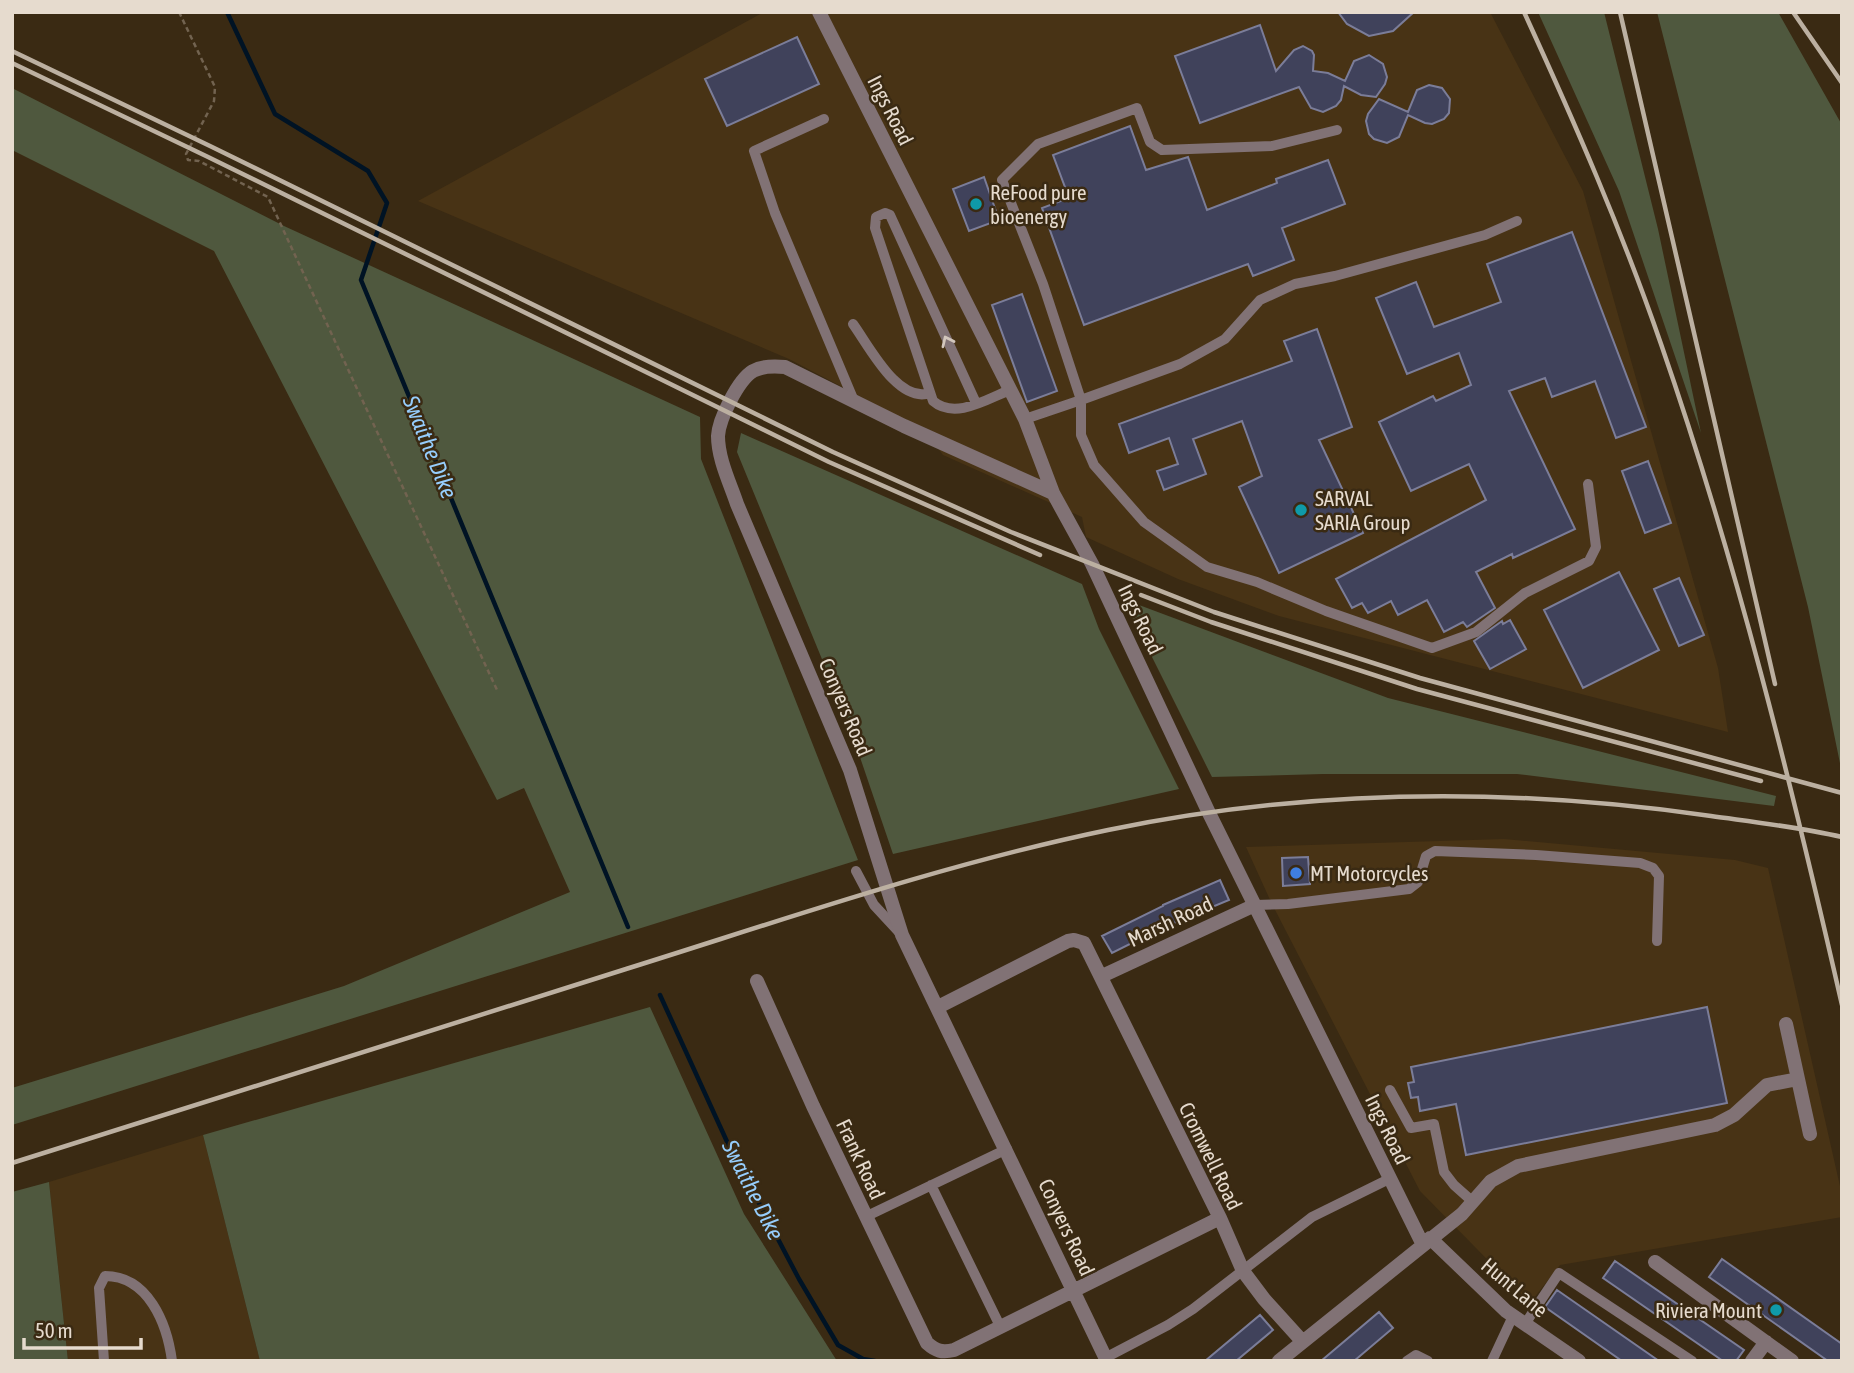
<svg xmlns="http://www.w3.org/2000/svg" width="1854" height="1373" font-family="'Asap Condensed',sans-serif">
<rect width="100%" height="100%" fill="#3a2a13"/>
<path fill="#483315" d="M764,12H1490L1583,191L1718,668L1728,732L1279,616L1178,579L1086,537L1082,517L943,455L924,430L789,359L418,201Z
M1504,839L1735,860L1768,868L1842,1195V1217L1560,1265L1530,1303L1420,1191L1271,902L1246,847Z
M203,1135L260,1361H68L49,1182Z"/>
<path fill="#4f583e" d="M1538,12H1604L1658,229L1701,433L1619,191Z
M1657,12H1778L1842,125V773L1808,607Z
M12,88L284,226L700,417L701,459L858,860L12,1125V1088L344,986L570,892L524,788L497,800L214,251L12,150Z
M741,433L1082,584L1099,629L1179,789L893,854L849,725L737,452Z
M1123,599L1388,698L1776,796L1774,806L1517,774H1323L1212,777Z
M650,1007L744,1214L837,1361H260L203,1135Z
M49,1182L68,1361H12V1192Z"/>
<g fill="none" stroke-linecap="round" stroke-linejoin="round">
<path stroke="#001324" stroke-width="4.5" d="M227,12L275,114L368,171L387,203L361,280L628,927
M660,995L729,1146L799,1279L838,1345L863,1359L875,1361"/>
</g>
<path fill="#40425b" stroke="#7b7d99" stroke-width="2" d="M1338,12H1414L1393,31L1369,36L1347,24Z
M1260,25L1276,71L1294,50L1303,46L1312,51L1314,55L1313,71L1328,73L1345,81L1354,61L1369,55L1383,64L1387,77L1385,84L1376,97L1361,95L1344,86L1341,100L1336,106L1323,112L1311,108L1299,87L1200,123L1175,56Z
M797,37L819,84L727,126L705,79Z
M1429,85L1442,88L1450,99L1449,113L1444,119L1432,124L1425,123L1408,115L1399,137L1387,143L1374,139L1369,134L1366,121L1368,114L1379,99L1408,112L1417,90Z
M1130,126L1146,170L1188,157L1207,210L1277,183L1276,179L1328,160L1345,204L1282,228L1294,260L1253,276L1248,264L1084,325L1042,208L1069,198L1053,155Z
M984,177L999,220L969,231L953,189Z
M1572,232L1646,427L1616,438L1595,381L1552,397L1545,378L1509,391L1575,529L1513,558L1512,554L1476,572L1495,608L1467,627L1463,622L1444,632L1427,600L1398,615L1391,601L1368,613L1362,603L1352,608L1336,579L1486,500L1469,464L1411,491L1379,422L1433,396L1436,401L1471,385L1459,353L1407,374L1376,298L1416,282L1434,327L1501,302L1487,264Z
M1022,294L1057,391L1027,402L992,305Z
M1317,329L1352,427L1319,440L1363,533L1279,573L1239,487L1262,476L1242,421L1193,439L1206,474L1164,490L1157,471L1178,464L1169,438L1129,453L1119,424L1292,361L1284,341Z
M1648,461L1671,523L1645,533L1622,471Z
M1619,572L1659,650L1583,688L1544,610Z
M1679,578L1704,635L1679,646L1654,589Z
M1510,620L1526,649L1490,669L1474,641L1502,621L1503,624Z
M1308,857L1310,884L1283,886L1282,858Z
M1220,880L1229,900L1164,927L1112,953L1102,936L1163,906V905Z
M1707,1007L1727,1103L1466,1155L1456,1104L1420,1111L1418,1097L1411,1098L1408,1083L1414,1082L1411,1067Z
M1722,1259L1842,1344V1361H1828L1709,1277Z
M1615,1261L1744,1350L1736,1361H1723L1603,1278Z
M1557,1290L1659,1361H1622L1545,1307Z
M1379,1312L1393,1328L1354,1361H1321Z
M1260,1315L1273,1330L1236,1361H1205Z"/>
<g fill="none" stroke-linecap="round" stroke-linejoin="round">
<path stroke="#726350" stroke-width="2.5" stroke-dasharray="5 3.5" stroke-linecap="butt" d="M179,12L215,87L214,101L186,154L188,160L199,161L268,197L497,690"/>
<path stroke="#817275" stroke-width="10" d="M824,119L754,151L775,213L854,401
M1517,221L1485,235L1335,276L1295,284L1260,300L1225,339L1180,364L1081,400V435L1094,465L1144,522L1207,567L1257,582L1326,611L1432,648L1476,632L1525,593L1589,561L1596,547L1588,484
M853,324C869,346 898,404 930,393
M976,403L890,215L885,213L876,217L875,228L933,401C955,420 987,399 1010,390
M1025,419L1081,400L1043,284L1002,180L1038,144L1137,108L1150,142L1162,150L1272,146L1337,130
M856,871L874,905L899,932
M1255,905L1288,904L1409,889L1418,882L1426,856L1435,851L1536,855L1640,863L1653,868L1659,876L1657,941
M1390,1090L1411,1128L1434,1124L1444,1172L1454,1185L1472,1201
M931,1185L1000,1326
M865,1217L1007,1149
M1525,1324L1559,1273L1692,1361
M1105,1358L1168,1325L1193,1309L1312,1217L1389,1179
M104,1361L99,1288L105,1276C148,1276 167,1323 172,1361
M1407,1361L1416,1355L1428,1361
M1492,1361L1513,1316"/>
<path stroke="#817275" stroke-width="14" d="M819,12L1025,419L1053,493L1092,564L1209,813L1423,1245
M1053,493L904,426L785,367C775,366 762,366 753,371C738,380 719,419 718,436C718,459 730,483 737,504L850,770L902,935L1107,1361
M1102,976L1255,905
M757,981L813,1106L927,1343C936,1351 942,1353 954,1350L1220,1218
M938,1007L1068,941L1074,940L1084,943L1220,1218L1243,1271L1264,1299L1302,1341
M1786,1024L1810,1134
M1430,1238L1506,1311L1579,1361
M1655,1262L1792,1361
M1279,1361L1462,1214L1491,1181L1518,1166L1715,1125L1734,1115L1767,1085L1798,1079
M1752,1361L1766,1342"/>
<path stroke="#bcb0a1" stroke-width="4.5" d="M1524,12C1574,121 1622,231 1661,344C1736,560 1791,782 1842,1005
M1620,12L1775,684
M1793,12L1842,83
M12,51L210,146L833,452L1011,532L1214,612L1420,678L1842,793
M12,63L206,156L829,462L1040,555
M1141,595L1211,622L1417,689L1761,781
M12,1163C217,1098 422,1034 626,969C786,919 944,864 1108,830C1306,789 1511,787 1711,816C1754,822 1799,827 1842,837"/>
</g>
<defs><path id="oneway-chevron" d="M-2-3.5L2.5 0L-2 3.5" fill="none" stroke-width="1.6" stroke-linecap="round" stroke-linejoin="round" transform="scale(1.75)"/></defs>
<use stroke="#d2c6bc" href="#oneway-chevron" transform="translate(947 341) rotate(-115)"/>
<g fill="#0f9aa8" stroke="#3a2a13" stroke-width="2.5">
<circle cx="976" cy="204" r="7"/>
<circle cx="1301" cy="510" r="7"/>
<circle cx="1776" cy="1310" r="7"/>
</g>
<circle fill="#3f7fe0" stroke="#3a2a13" stroke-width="2.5" cx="1296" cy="873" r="7"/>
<g text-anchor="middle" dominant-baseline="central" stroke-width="5" stroke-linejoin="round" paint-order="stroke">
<g font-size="21" fill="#e6dbce" stroke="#3a2a13">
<text transform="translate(891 110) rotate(63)">Ings Road</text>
<text transform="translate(1141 619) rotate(64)">Ings Road</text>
<text transform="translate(846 707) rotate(67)">Conyers Road</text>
<text transform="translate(1170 921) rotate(-25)">Marsh Road</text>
<text transform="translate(1388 1129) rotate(64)">Ings Road</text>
<text transform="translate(1211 1156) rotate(64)">Cromwell Road</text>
<text transform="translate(861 1159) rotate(65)">Frank Road</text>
<text transform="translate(1067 1227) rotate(65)">Conyers Road</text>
<text transform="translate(1515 1287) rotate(40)">Hunt Lane</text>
</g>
<g font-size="21" fill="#e6dbce" stroke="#3a2a13" text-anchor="start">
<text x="990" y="192">ReFood pure<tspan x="990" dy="24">bioenergy</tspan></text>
<text x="1315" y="498">SARVAL<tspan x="1315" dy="24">SARIA Group</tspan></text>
<text x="1310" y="873">MT Motorcycles</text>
<text x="1762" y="1310" text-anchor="end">Riviera Mount</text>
</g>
<g font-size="23" font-style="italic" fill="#96cdfc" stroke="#3a2a13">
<text transform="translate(430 447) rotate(68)">Swaithe Dike</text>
<text transform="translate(753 1190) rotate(63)">Swaithe Dike</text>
</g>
</g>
<rect width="1854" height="1373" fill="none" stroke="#e6dbce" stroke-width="28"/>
<path d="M24 1338v10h117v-10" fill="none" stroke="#e6dbce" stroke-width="3.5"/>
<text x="35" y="1338" font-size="21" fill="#e6dbce" stroke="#3a2a13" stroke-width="5" paint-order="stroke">50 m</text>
</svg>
